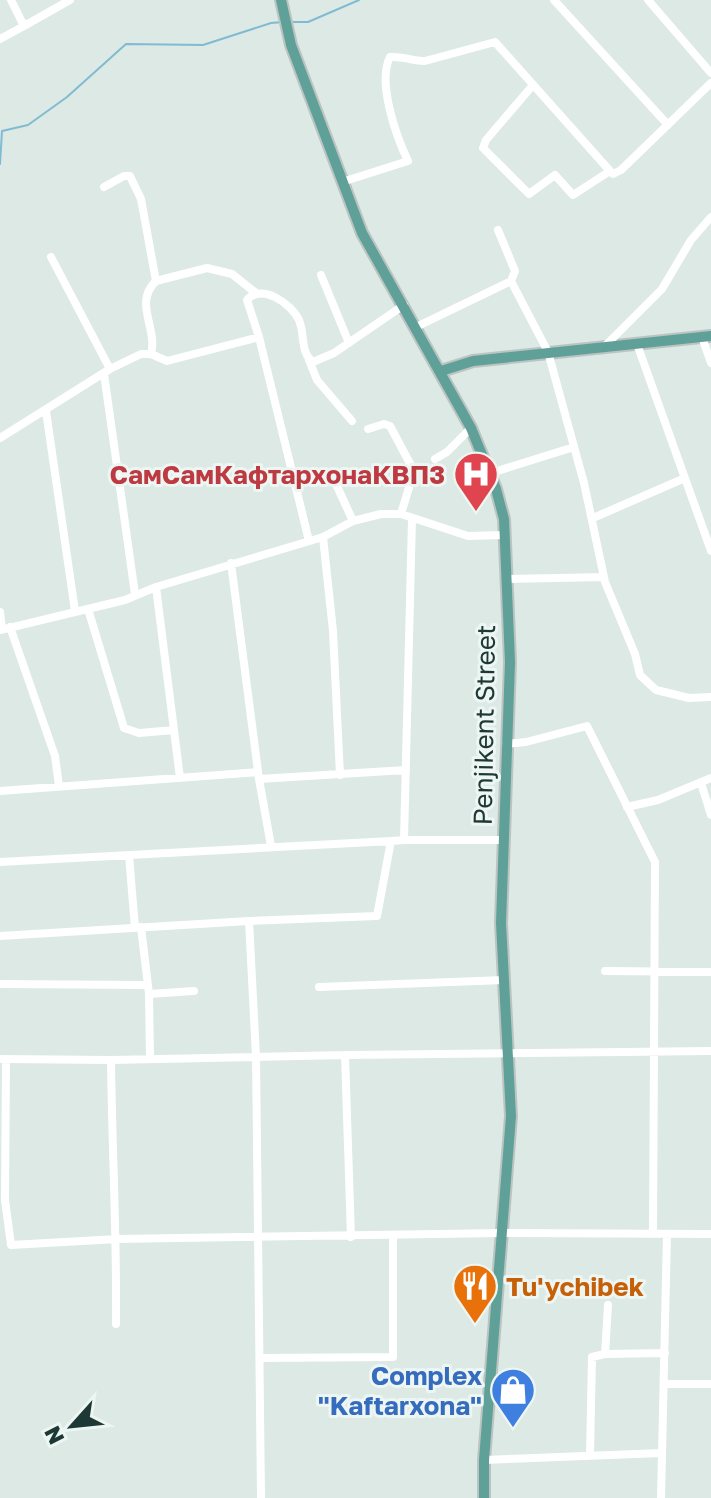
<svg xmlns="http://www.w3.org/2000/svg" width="711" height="1498" font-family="'Golos Text',sans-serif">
<rect width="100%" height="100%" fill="#dce9e5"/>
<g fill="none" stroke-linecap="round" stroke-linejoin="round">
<path stroke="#81bbd1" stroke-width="2" d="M289,22H308L359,0
M0,164L2,131L28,125L67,97L126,44L203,45L271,23L283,22"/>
<g stroke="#bcc4c2" stroke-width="14">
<path id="major" d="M281,0L291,45L362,233L471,428L496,489L504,519L510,662L501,923L511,1116L484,1460V1498
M441,371L473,361L711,336"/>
</g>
<path stroke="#fff" stroke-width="8" d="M554,0L668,125
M648,0L711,73
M24,26L70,0
M0,39L24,26L11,0
M533,85L486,140L483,148L529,194L555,175L573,195L610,171L613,174L621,170L711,83
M342,182L408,161C396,136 377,82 390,57C403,56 412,61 425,61L495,42L610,171
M104,187L124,176H130L141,199L156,281
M498,230L515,271L511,281
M51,257L110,369
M321,275L349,343
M416,327L511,281L548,352L584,483L605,582L635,654L640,675L656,690L689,698L711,697
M259,337L247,300C261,283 291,303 299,320C305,334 300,353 313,362L334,353L404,305
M702,337L711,363
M637,344L711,551
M604,347L662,289L691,240L711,217
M151,354C158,328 133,303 156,281L207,268L232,274L256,293
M309,360L317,380L352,421
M104,374L135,594
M46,411L75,611
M368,429L384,424L390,426L414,471L401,514
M0,438L110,369L141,354H151L167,361L259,337L309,541
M435,459L447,452L471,428
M491,473L574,447
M335,482L353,521
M593,518L685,478
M323,537L333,631L340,775
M231,563L259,779L271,846
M506,579L604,577
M156,587L180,778
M88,609L124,728L139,733L174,730
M0,612L2,629
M10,627L55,756L59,786
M0,630L125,600L156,587L323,537L353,521L381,514H401L468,536L505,535
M506,744L526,742L587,726L655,862L653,1234
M701,783L711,815
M0,791L258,772L259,779L406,770
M627,807L658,800L711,778
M404,840H503
M129,855L135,928
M0,862L391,841
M141,927L149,994L150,1059
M0,936L249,921
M605,971L711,972
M0,984L147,985
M319,987L504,980
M149,994L194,991
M345,1055L351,1237
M0,1059L111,1060
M6,1059L5,1200L11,1245L117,1239L502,1233L711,1234
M116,1324C117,1236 112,1148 111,1060L345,1055L711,1051
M605,1354L608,1305
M260,1358L393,1357V1237
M664,1384H711
M590,1455L592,1357L605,1354L665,1353
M484,1460L661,1453
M261,1498L256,1056L249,921L377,916L391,841L404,840L412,519
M661,1498L667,1234"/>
<use href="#major" stroke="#5fa198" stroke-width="10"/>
</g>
<defs>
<g id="hospital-pin" transform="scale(2.3)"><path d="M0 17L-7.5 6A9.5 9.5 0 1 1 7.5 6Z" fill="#e0444e" stroke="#edf6f2"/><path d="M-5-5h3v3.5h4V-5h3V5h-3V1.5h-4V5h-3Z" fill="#fff"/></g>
<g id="restaurant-pin" transform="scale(2.3)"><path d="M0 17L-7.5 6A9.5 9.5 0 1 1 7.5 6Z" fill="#e8710a" stroke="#edf6f2"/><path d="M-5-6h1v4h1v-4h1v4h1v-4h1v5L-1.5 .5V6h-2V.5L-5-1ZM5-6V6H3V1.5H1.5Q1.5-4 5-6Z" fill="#fff"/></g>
<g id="shop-pin" transform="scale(2.3)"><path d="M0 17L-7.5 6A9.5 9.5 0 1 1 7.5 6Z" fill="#3f7fe0" stroke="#edf6f2"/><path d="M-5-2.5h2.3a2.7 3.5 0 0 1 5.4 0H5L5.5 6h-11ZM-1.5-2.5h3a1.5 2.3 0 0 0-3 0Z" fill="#fff"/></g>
</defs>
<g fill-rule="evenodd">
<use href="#hospital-pin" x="476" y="474"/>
<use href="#restaurant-pin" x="475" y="1286"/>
<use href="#shop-pin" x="513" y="1390"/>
</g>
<g text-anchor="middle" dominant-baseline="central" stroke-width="6" stroke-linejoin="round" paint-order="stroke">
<g font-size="26" font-weight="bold" fill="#be3a42" stroke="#edf6f2" text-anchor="end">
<text x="445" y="474">СамСамКафтархонаКВП3</text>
</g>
<g font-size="26" fill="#1e3935" stroke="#edf6f2">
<text transform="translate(484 725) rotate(-89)">Penjikent Street</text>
</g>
<g font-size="26" font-weight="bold" fill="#c56008" stroke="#edf6f2" text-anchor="start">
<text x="506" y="1286">Tu'ychibek</text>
</g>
<g font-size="26" font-weight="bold" fill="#366cbe" stroke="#edf6f2" text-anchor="end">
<text x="482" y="1375">Complex<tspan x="482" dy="30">"Kaftarxona"</tspan></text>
</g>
</g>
<g transform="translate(72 1426) rotate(243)" stroke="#edf6f2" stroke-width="6" paint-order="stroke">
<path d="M0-6L14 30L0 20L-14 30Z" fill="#1e3935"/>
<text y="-12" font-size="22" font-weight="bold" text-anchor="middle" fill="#1e3935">N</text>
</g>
</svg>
